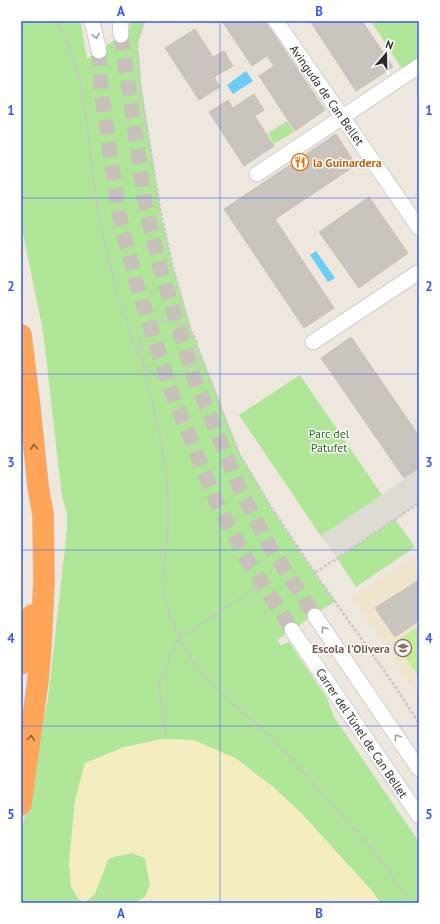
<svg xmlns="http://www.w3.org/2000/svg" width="440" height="924" font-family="'PT Sans',sans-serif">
<rect width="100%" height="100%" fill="#eee7dd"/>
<path fill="#f0e5cc" d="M419,553V698L353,597Z"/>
<path fill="#b0e697" d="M21,21H79L81,24L87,59L130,29L129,21H145L138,43L141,85L161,214L173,268L192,331L240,454L271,507L309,565L335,601L277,640L281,645L289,642L327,698L334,717L419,842V903H380L373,892L301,813L272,786L235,758L124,747L102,877L108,859L117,856L132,853L145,858L150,885L145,897L134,903H21V835L48,698L67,530V513L62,497L43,331L21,224Z
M371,21H419V66L406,75Z
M287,121L294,132L274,144L268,133Z
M300,375L382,495L321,536L239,415Z
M395,519L415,547L356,587L337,558Z"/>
<path fill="#f4edbf" d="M162,739L194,740L235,758L272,786L301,813L373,892L380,903H134L145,897L150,885L145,858L132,853L117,856L108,859L95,894L85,902L79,900L71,887L69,862L75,800L85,763L124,747Z"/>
<path fill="#c5ee93" d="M419,626V677L395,642Z"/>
<path fill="#dedad4" d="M419,468V503L337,558L321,536L382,495Z"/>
<path fill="#6cccf4" d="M246,71L253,81L233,94L227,85Z
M316,251L335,278L328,282L310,255Z"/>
<path fill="#c9c4bd" stroke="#c9c3b6" d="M222,21H265L325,110L295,131L259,76L274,66L267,56L252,66Z
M310,21H362L393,67L356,91Z
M195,29L213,57L224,51L233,66L214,77L220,87L199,100L165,48Z
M254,94L264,110L255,116L274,146L244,166L209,112L228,100L233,108Z
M336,134L356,165L275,219L334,308L304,328L224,209Z
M369,197L408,253L359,288L319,232Z
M351,337L419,436V468L404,478L321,358Z
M419,580V621L395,637L375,608Z"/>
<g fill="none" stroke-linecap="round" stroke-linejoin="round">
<path stroke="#c7c1b9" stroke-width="15" stroke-dasharray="15 8" stroke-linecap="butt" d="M121,35L146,209L161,271L194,377L240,489L267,542L315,616
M99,51L101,89L119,214L135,278L169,386L216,501L244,555L292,630"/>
<g stroke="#b1b3c0" stroke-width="16">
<path id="minor" d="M92,21L99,51
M120,21L121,35
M276,21L419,228
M257,174L419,66
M313,342L419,272
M315,616L419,769
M292,630L419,816"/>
</g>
<g stroke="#c8c8c8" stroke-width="22">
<path id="highway" d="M21,335L30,408L38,486L43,514L44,580L41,645L38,680L21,805
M21,664L26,646L32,615"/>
</g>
<path stroke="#c8c8c8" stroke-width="2.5" stroke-dasharray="3 2" stroke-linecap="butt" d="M58,21C66,42 77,65 81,87C88,128 92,169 98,209C100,227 105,244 109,261C115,284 121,306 129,328C134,342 139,360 149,370C158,379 172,379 182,374C190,369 197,360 197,350C198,317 151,309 141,340C137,354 155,408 158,426C164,453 168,479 168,507C168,520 168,534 167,548C165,559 163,571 163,583C163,601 176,633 185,649C205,685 242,709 270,737C286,752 300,769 314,785C335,808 357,831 377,855C389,870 399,887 410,903
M144,21L137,42L140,85L161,214L173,268L190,329
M198,349L239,454L271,507L315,573L419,503
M314,572L392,682L419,723
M166,738L159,685L175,643L180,637L256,589"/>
<use href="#minor" stroke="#fff" stroke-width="15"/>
<use href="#highway" stroke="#ffa557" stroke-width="21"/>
</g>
<defs><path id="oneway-chevron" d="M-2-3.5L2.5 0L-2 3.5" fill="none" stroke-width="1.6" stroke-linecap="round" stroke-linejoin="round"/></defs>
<g stroke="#a0a0a0">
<use href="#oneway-chevron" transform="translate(96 36) rotate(78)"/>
<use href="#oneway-chevron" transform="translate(324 629) rotate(-124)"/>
<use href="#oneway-chevron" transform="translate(397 737) rotate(-124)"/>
</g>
<g stroke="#8a623f">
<use href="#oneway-chevron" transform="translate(34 447) rotate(-95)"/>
<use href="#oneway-chevron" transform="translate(31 738) rotate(-82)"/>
</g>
<path fill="none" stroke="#3958ff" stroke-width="1" stroke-opacity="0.55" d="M220,21V903M21,198H419M21,374H419M21,550H419M21,726H419"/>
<defs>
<g id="restaurant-ring" transform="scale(0.9)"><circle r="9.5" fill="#fff" stroke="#e8710a" stroke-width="1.5"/><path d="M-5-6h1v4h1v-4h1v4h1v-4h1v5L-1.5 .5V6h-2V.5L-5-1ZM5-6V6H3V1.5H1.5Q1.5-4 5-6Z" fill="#e8710a"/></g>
<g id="school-ring" transform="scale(0.9)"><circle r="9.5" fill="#fff" stroke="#8d6e63" stroke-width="1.5"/><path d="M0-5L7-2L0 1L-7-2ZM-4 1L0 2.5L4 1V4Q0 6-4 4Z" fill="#8d6e63"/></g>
</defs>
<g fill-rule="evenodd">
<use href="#restaurant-ring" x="300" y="162"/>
<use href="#school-ring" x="403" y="648"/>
</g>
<g text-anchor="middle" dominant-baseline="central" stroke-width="3" stroke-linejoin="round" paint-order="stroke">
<g font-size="12" fill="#2b2b2b" stroke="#fff">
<text transform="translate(327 95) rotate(55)">Avinguda de Can Bellet</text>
<text transform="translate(362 733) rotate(56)">Carrer del Túnel de Can Bellet</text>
</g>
<g font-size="12" font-weight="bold" fill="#c56008" stroke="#fff" text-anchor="start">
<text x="313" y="162">la Guinardera</text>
</g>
<g font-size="12" fill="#266c17" stroke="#fff">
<text x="329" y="433">Parc del<tspan x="329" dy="14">Patufet</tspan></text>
</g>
<g font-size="12" font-weight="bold" fill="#785e54" stroke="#fff" text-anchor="end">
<text x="390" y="648">Escola l'Olivera</text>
</g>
</g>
<rect width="440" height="924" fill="none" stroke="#ffffff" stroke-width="44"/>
<g transform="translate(386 54) rotate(20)" stroke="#ffffff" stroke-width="3" paint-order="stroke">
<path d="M0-3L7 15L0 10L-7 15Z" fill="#2b2b2b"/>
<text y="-6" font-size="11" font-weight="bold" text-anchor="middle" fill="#2b2b2b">N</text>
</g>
<rect x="22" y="22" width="396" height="880" fill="none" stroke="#3958ff" stroke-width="1.5"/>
<g font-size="13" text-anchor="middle" font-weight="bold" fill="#3958ff">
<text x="121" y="16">A</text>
<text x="319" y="16">B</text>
<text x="11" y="115">1</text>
<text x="429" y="115">1</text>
<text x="11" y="291">2</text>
<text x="429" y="291">2</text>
<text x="11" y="467">3</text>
<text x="429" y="467">3</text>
<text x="11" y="643">4</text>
<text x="429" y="643">4</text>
<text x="11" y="819">5</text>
<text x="429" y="819">5</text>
<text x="121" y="918">A</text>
<text x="319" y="918">B</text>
</g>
</svg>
